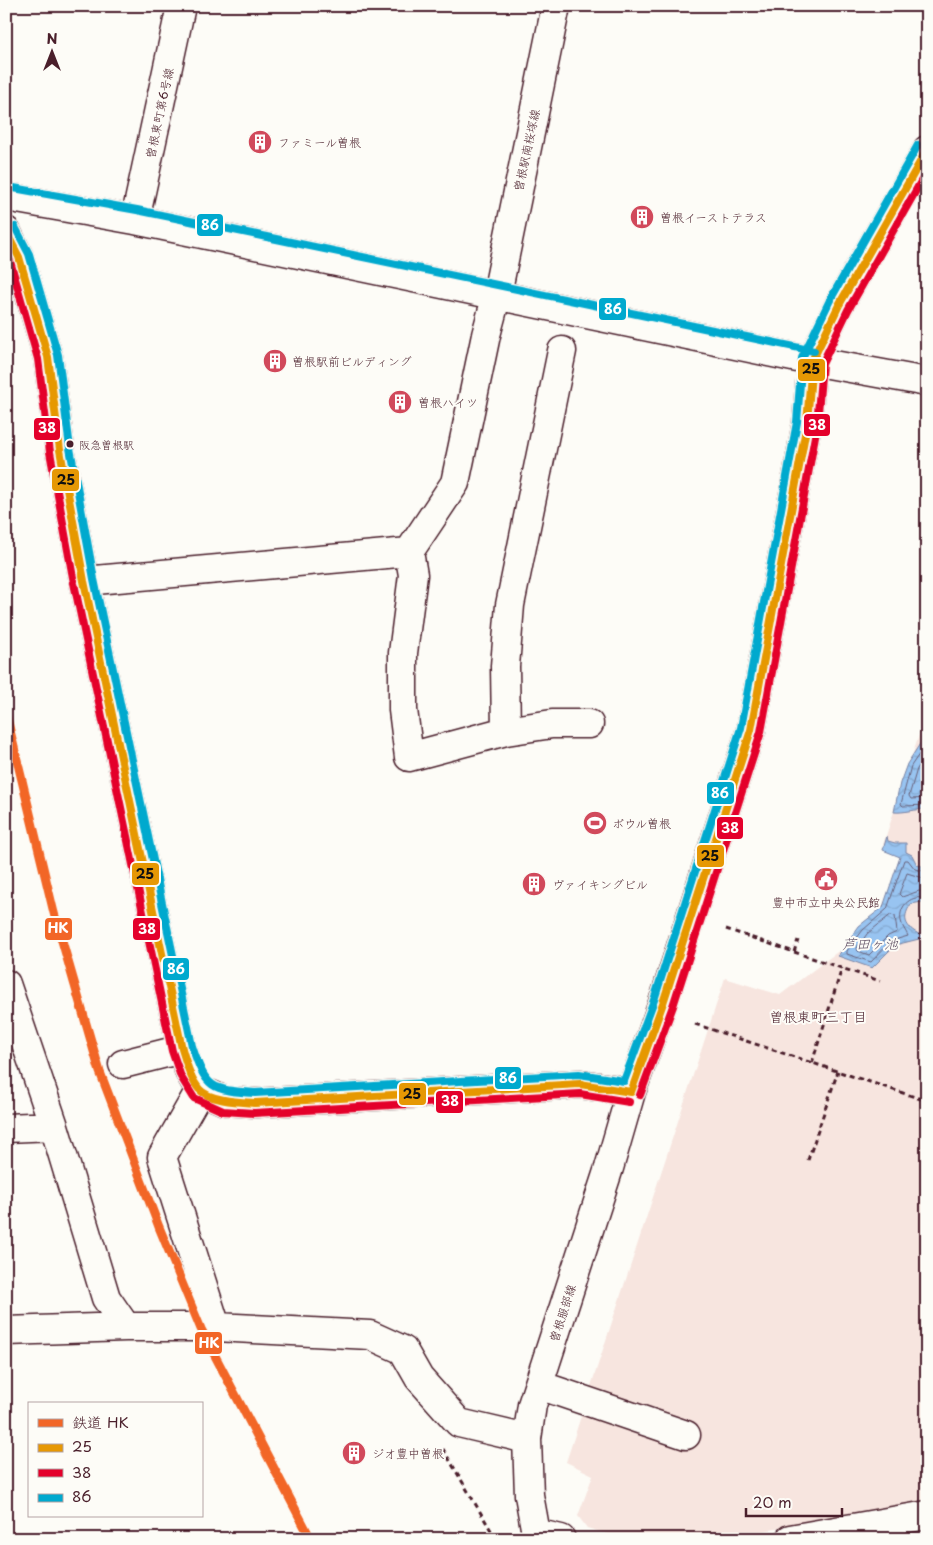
<svg xmlns="http://www.w3.org/2000/svg" width="933" height="1545" font-family="'Playpen Sans','Klee One',sans-serif">
<defs>
<pattern id="water-waves" width="16" height="10" patternUnits="userSpaceOnUse" patternTransform="scale(1.25)"><rect width="16" height="10" fill="#98c4f1"/><path d="M0 5q4-4 8 0t8 0" fill="none" stroke="#84a8cf"/></pattern>
</defs>
<rect width="100%" height="100%" fill="#fdfcf7"/>
<filter id="ink" filterUnits="userSpaceOnUse"><feTurbulence type="fractalNoise" baseFrequency=".02" numOctaves="2"/><feDisplacementMap in="SourceGraphic" scale="10" xChannelSelector="R" yChannelSelector="G"/><feConvolveMatrix kernelMatrix="1 2 1 2 8 2 1 2 1" color-interpolation-filters="sRGB"/></filter>
<g filter="url(#ink)">
<path fill="#f7e5df" d="M920,732L927,736V1502L719,1539H625L587,1528L578,1516L593,1475L566,1462L725,978L780,995L884,917L904,852L883,845Z"/>
<path fill="url(#water-waves)" stroke="#7982a2" d="M923,739L927,741V809C916,809 904,813 894,812L900,783L907,764Z
M887,836L888,841L895,843H906V852L912,855L917,865L927,867V904L922,902L911,904C900,920 907,929 923,936V938L895,945L872,968L838,956L859,926L883,907L900,857L883,850Z"/>
<g fill="none" stroke-linecap="round" stroke-linejoin="round">
<path stroke="#69617a" stroke-width="1" d="M927,745L924,747L911,766L901,804L903,806L927,805
M927,754L917,769L909,796L911,799L927,798
M927,872L915,869L908,860H904L887,909L863,930L847,951V954L871,962L891,941L908,936C906,931 902,927 901,921C898,906 912,893 927,899
M927,879L907,873L899,894L902,897L919,891L927,892
M891,915L895,916L897,932L888,936L869,955L858,951L857,948L867,934Z"/>
<g stroke="#4a1f2b" stroke-width="31">
<path id="minor" d="M6,197L135,220L812,361L927,382
M135,220L181,6
M6,231L19,257L48,357L60,450L84,581L182,1049L190,1073L200,1090L225,1101L255,1103L580,1084L631,1092
M409,552L413,575L403,653V710L409,757L506,731L552,724H589
M84,581L409,552L455,483L486,335L497,294L556,6
M506,731L505,666L510,605L562,351
M6,984L54,1126L106,1298L126,1327
M123,1064L182,1049
M200,1090L162,1157L216,1327
M6,1128L54,1126
M6,1331L126,1327H216L370,1335L403,1350L419,1378L459,1423L527,1439
M539,1385L686,1435
M535,1533L561,1539
M537,1539L529,1495L527,1439L532,1405L609,1168L631,1092L663,1003L751,730L807,423L812,361L839,305L927,150
M790,1539L927,1515"/>
</g>
<path stroke="#4a1f2b" stroke-width="3" stroke-dasharray="5 4" stroke-linecap="butt" d="M726,929L880,981
M794,952L798,940
M695,1024L927,1101
M812,1063L842,968
M808,1160L838,1071
M443,1449L496,1539"/>
<use href="#minor" stroke="#fdfcf7" stroke-width="28"/>
<g stroke="#fdfcf7" stroke-width="11">
<path id="bus-1" d="M6,232L19,257L48,357L60,450L84,581L182,1049C186,1062 190,1078 199,1089C209,1101 240,1102 255,1103L580,1084L631,1092
M631,1092L663,1003L751,730L807,423L812,361L839,305L927,150"/>
</g>
<g stroke="#fdfcf7" stroke-width="11">
<path id="bus-2" d="M6,254L10,261L38,359L50,452L74,583L172,1051L181,1077L194,1098L223,1111L254,1113L580,1094L629,1102
M640,1095L673,1006L761,732L817,425L822,364L848,310L927,171"/>
</g>
<g stroke="#fdfcf7" stroke-width="11">
<path id="bus-3" d="M8,187L137,210L814,351
M15,227L29,254L58,355L70,448L94,579L192,1046C206,1089 211,1090 255,1093L579,1074L624,1081L654,1000L741,728L797,422L802,358L830,300L918,145"/>
</g>
<use href="#bus-1" stroke="#e69804" stroke-width="8"/>
<use href="#bus-2" stroke="#e4002b" stroke-width="8"/>
<use href="#bus-3" stroke="#00a9ce" stroke-width="8"/>
<g stroke="#fdfcf7" stroke-width="12">
<path id="rail-1" d="M6,714L54,913L100,1072L159,1227L201,1329L311,1539"/>
</g>
<use href="#rail-1" stroke="#f26627" stroke-width="9"/>
</g>
</g>
<defs>
<g id="building-disc" transform="scale(1.25)"><circle r="9.5" fill="#d1495b" stroke="#fdfcf7"/><path d="M-4-6H4V6H1V3H-1V6H-4ZM-2.5-4.3h1.7v1.8h-1.7ZM.8-4.3h1.7v1.8H.8ZM-2.5-1h1.7V.8h-1.7ZM.8-1h1.7V.8H.8Z" fill="#fff"/></g>
<g id="stadium-disc" transform="scale(1.25)"><circle r="9.5" fill="#d1495b" stroke="#fdfcf7"/><path d="M0-5a6.5 5 0 1 0 0 10a6.5 5 0 1 0 0-10ZM-3.5-1.8h7v3.6h-7Z" fill="#fff"/></g>
<g id="civic-disc" transform="scale(1.25)"><circle r="9.5" fill="#d1495b" stroke="#fdfcf7"/><path d="M-.6-6.5H3V-4.5H.6V-3L4-1V1h2V6H-6V1h2V-1L-.6-3ZM-1.2 2.5V6h2.4V2.5Z" fill="#fff"/></g>
</defs>
<g fill-rule="evenodd">
<use href="#building-disc" x="260" y="142"/>
<use href="#building-disc" x="642" y="217"/>
<use href="#building-disc" x="275" y="361"/>
<use href="#building-disc" x="400" y="402"/>
<use href="#stadium-disc" x="595" y="823"/>
<use href="#civic-disc" x="826" y="879"/>
<use href="#building-disc" x="534" y="884"/>
<use href="#building-disc" x="354" y="1453"/>
</g>
<circle fill="#4a1f2b" stroke="#fdfcf7" stroke-width="2" cx="70" cy="444" r="4.5"/>
<g text-anchor="middle" dominant-baseline="central" stroke-width="4" stroke-linejoin="round" paint-order="stroke">
<g font-size="11" fill="#4a1f2b" stroke="#fdfcf7" text-anchor="start">
<text x="79" y="444">阪急曽根駅</text>
</g>
<g font-size="12" fill="#4a1f2b" stroke="#fdfcf7">
<text transform="translate(159 113) rotate(-78)">曽根東町第6号線</text>
<text transform="translate(526 150) rotate(-78)">曽根駅南桜塚線</text>
<text transform="translate(562 1313) rotate(-72)">曽根服部線</text>
</g>
<g font-size="12" fill="#4a1f2b" stroke="#fdfcf7" text-anchor="start">
<text x="278" y="142">ファミール曽根</text>
<text x="660" y="217">曽根イーストテラス</text>
<text x="292" y="361">曽根駅前ビルディング</text>
<text x="418" y="402">曽根ハイツ</text>
<text x="612" y="823">ボウル曽根</text>
<text x="552" y="884">ヴァイキングビル</text>
<text x="826" y="902" text-anchor="middle">豊中市立中央公民館</text>
<text x="372" y="1453">ジオ豊中曽根</text>
</g>
<g font-size="14" font-style="italic" fill="#615166" stroke="#fdfcf7">
<text x="870" y="943">芦田ヶ池</text>
</g>
<g font-size="14" fill="#4a1f2b" stroke="#fdfcf7">
<text x="818" y="1016">曽根東町三丁目</text>
</g>
</g>
<g stroke="#fdfcf7" stroke-width="2">
<rect x="196" y="213" width="28" height="24" rx="5" fill="#00a9ce"/>
<rect x="598" y="297" width="29" height="24" rx="5" fill="#00a9ce"/>
<rect x="797" y="358" width="29" height="24" rx="5" fill="#e69804"/>
<rect x="803" y="413" width="28" height="24" rx="5" fill="#e4002b"/>
<rect x="33" y="417" width="28" height="24" rx="5" fill="#e4002b"/>
<rect x="51" y="468" width="29" height="24" rx="5" fill="#e69804"/>
<rect x="706" y="781" width="29" height="24" rx="5" fill="#00a9ce"/>
<rect x="716" y="816" width="28" height="24" rx="5" fill="#e4002b"/>
<rect x="696" y="844" width="29" height="24" rx="5" fill="#e69804"/>
<rect x="131" y="862" width="29" height="24" rx="5" fill="#e69804"/>
<rect x="44" y="917" width="29" height="24" rx="5" fill="#f26627"/>
<rect x="132" y="917" width="29" height="24" rx="5" fill="#e4002b"/>
<rect x="162" y="957" width="28" height="24" rx="5" fill="#00a9ce"/>
<rect x="494" y="1066" width="28" height="24" rx="5" fill="#00a9ce"/>
<rect x="398" y="1082" width="29" height="24" rx="5" fill="#e69804"/>
<rect x="435" y="1090" width="29" height="24" rx="5" fill="#e4002b"/>
<rect x="194" y="1331" width="29" height="24" rx="5" fill="#f26627"/>
</g>
<g font-size="14" text-anchor="middle" font-weight="bold" fill="#fff">
<text x="210" y="230">86</text>
<text x="613" y="314">86</text>
<text x="817" y="430">38</text>
<text x="47" y="433">38</text>
<text x="720" y="798">86</text>
<text x="730" y="833">38</text>
<text x="58" y="933">HK</text>
<text x="147" y="934">38</text>
<text x="176" y="974">86</text>
<text x="508" y="1083">86</text>
<text x="450" y="1106">38</text>
<text x="209" y="1348">HK</text>
</g>
<g font-size="14" text-anchor="middle" font-weight="bold" fill="#111">
<text x="811" y="374">25</text>
<text x="66" y="485">25</text>
<text x="710" y="861">25</text>
<text x="145" y="879">25</text>
<text x="412" y="1099">25</text>
</g>
<rect width="933" height="1545" fill="none" stroke="#fdfcf7" stroke-width="25"/>
<rect x="12" y="12" width="908" height="1520" fill="none" stroke="#4a1f2b" stroke-width="2" filter="url(#ink)"/>
<rect x="28" y="1402" width="175" height="115" fill="#fdfcf7" stroke="#b5a4a5"/>
<rect x="38" y="1419" width="25" height="8" fill="#f26627" stroke="#b5a4a5"/>
<text x="72" y="1428" font-size="15" fill="#4a1f2b">鉄道 HK</text>
<rect x="38" y="1444" width="25" height="8" fill="#e69804" stroke="#b5a4a5"/>
<text x="72" y="1452" font-size="15" fill="#4a1f2b">25</text>
<rect x="38" y="1469" width="25" height="8" fill="#e4002b" stroke="#b5a4a5"/>
<text x="72" y="1478" font-size="15" fill="#4a1f2b">38</text>
<rect x="38" y="1494" width="25" height="8" fill="#00a9ce" stroke="#b5a4a5"/>
<text x="72" y="1502" font-size="15" fill="#4a1f2b">86</text>
<g transform="translate(52 52)" stroke="#fdfcf7" stroke-width="4" paint-order="stroke">
<path d="M0-4L9 19L0 12L-9 19Z" fill="#4a1f2b"/>
<text y="-8" font-size="14" font-weight="bold" text-anchor="middle" fill="#4a1f2b">N</text>
</g>
<path d="M746 1508v8h96v-8" fill="none" stroke="#4a1f2b" stroke-width="2.5"/>
<text x="753" y="1508" font-size="15" fill="#4a1f2b" stroke="#fdfcf7" stroke-width="4" paint-order="stroke">20 m</text>
</svg>
